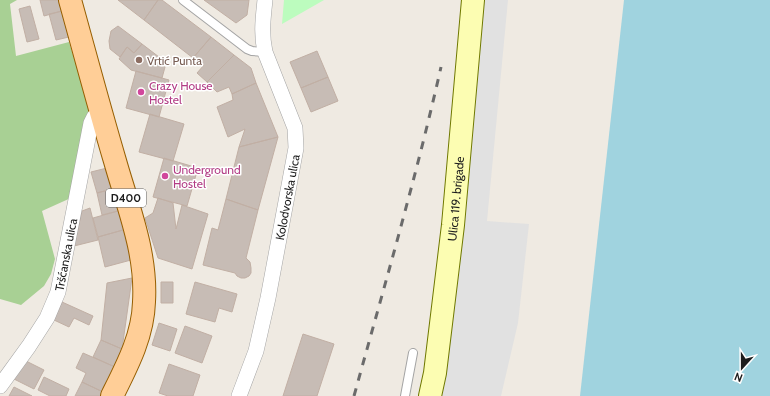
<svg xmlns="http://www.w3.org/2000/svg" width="770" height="396" font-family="Cabin,sans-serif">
<rect width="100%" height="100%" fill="#efeae2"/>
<path fill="#a8d094" d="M0,0H17L10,4L16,56L69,42L91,112L73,197L42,211L55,259L51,274L44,286L21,305L0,299Z"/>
<path fill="#bcfcbe" d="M284,0H324L282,24Z"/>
<path fill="#e1e1e1" d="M482,0H508L487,221L529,224L518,323L501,396H440Z"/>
<path fill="#a0d3df" d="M624,0H770V396H580Z"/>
<path fill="#c7bcb5" stroke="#c1afa4" d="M40,0H60L62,11L44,16Z
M118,0H158L144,20Z
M158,0H162L211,37L193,58L144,20Z
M204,0H249L247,15L236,23Z
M30,6L39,39L27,42L19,9Z
M62,11L69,37L56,40L49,14Z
M118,26L142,44L134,53L127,47L120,57L110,49L109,41L111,31Z
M211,37L234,55L207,82L197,73L204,65L193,58Z
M142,44L159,57L156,62L165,67L162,78L131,70L119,59L127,47L134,53Z
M317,51L328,77L301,88L290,62Z
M234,55L251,68L256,83L232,94L229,87L217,92L207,82Z
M136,71L169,80L159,117L126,108Z
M328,77L338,101L311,112L301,88Z
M256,83L278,137L239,147L245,129L228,137L217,107L233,100L232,94Z
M150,114L184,124L173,161L139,152Z
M278,137L258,210L226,199L239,147Z
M164,158L198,168L187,206L153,197Z
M107,168L112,189L97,193L91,172Z
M112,189L118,211L102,215L97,193Z
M158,198L173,203L176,229L182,205L208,214L192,269L158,258L145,218L153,213Z
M226,199L258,210L246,258L250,262L251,268V273L249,276L245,278H241L237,276L235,273L203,265L212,228L218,230Z
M90,208L98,240L74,246L82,211Z
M118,211L123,230L98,237L93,218Z
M123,230L131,260L105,267L98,237Z
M132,278L122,349L101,340L107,283Z
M161,282H173V303H161Z
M195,282L237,294L232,312L219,308L215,322L186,314Z
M62,302L93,316L89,325L74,318L69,327L54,320Z
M159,323L177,329L170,351L152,345Z
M185,326L212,336L202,363L175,353Z
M303,334L334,344L317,396H283Z
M101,340L122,349L115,367L93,357Z
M83,353L115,367L103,392L82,382L86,373L76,368Z
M24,360L44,370L34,389L14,379Z
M169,364L200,375L193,396H168L159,393Z
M44,377L69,389L66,396H50L38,390Z
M82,382L103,392L101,396H75Z
M14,387L32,396H9Z"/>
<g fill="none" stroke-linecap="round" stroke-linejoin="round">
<g stroke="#a4a4a4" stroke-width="10">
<path id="lane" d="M183,0L247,49L252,51L265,52
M405,396L413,353"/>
</g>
<g stroke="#a4a4a4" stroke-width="16">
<g id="street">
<path id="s1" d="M0,386L29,346L47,318L58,292L91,123L94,117L101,113"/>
<path id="s2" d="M239,396L256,351L268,298L296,148L295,128L265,52C261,33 263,19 265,0"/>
</g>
</g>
<g stroke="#6f7800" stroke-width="24">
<g id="secondary">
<path id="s3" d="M430,396L435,373L453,225L473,0"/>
</g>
</g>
<g stroke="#965e00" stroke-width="24">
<path id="primary" d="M70,0C85,54 99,107 115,161C128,207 147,253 144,302C143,336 127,366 112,396"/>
</g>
<use href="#lane" stroke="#fff" stroke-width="8"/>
<use href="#street" stroke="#fff" stroke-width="15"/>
<use href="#secondary" stroke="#fcfdb2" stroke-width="22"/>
<use href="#primary" stroke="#ffce97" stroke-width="22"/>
<path stroke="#6b6b6b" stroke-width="3" stroke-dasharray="8 8" stroke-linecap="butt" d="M354,396C384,287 416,178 441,67"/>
</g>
<circle fill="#8d6e63" stroke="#fff" stroke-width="1.5" cx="139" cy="60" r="4"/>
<g fill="#d1479c" stroke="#fff" stroke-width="1.5">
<circle cx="141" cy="92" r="4"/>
<circle cx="165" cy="176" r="4"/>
</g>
<g text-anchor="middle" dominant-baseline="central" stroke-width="3" stroke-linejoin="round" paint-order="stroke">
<rect fill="#fff" stroke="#616161" stroke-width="1" x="106" y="189" width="40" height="18" rx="3"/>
<g font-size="11" font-weight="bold" fill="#1d1d1d">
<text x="126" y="198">D400</text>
</g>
<g font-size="12" fill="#785e54" stroke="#fff" text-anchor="start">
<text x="147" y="60">Vrtić Punta</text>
</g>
<g font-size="12" fill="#b23c85" stroke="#fff" text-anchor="start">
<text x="149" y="85">Crazy House<tspan x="149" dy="14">Hostel</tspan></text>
<text x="173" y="169">Underground<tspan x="173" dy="14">Hostel</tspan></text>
</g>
<g font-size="12" fill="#1d1d1d" stroke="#fff">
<text stroke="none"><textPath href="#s2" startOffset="205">Kolodvorska ulica</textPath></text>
<text stroke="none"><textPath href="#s3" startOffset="199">Ulica 119. brigade</textPath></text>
<text stroke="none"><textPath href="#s1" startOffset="149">Tršćanska ulica</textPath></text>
</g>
</g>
<g transform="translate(742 368) rotate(201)" stroke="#ffffff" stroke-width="3" paint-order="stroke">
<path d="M0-3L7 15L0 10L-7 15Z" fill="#1d1d1d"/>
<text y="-6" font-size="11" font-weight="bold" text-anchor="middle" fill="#1d1d1d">N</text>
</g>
</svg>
